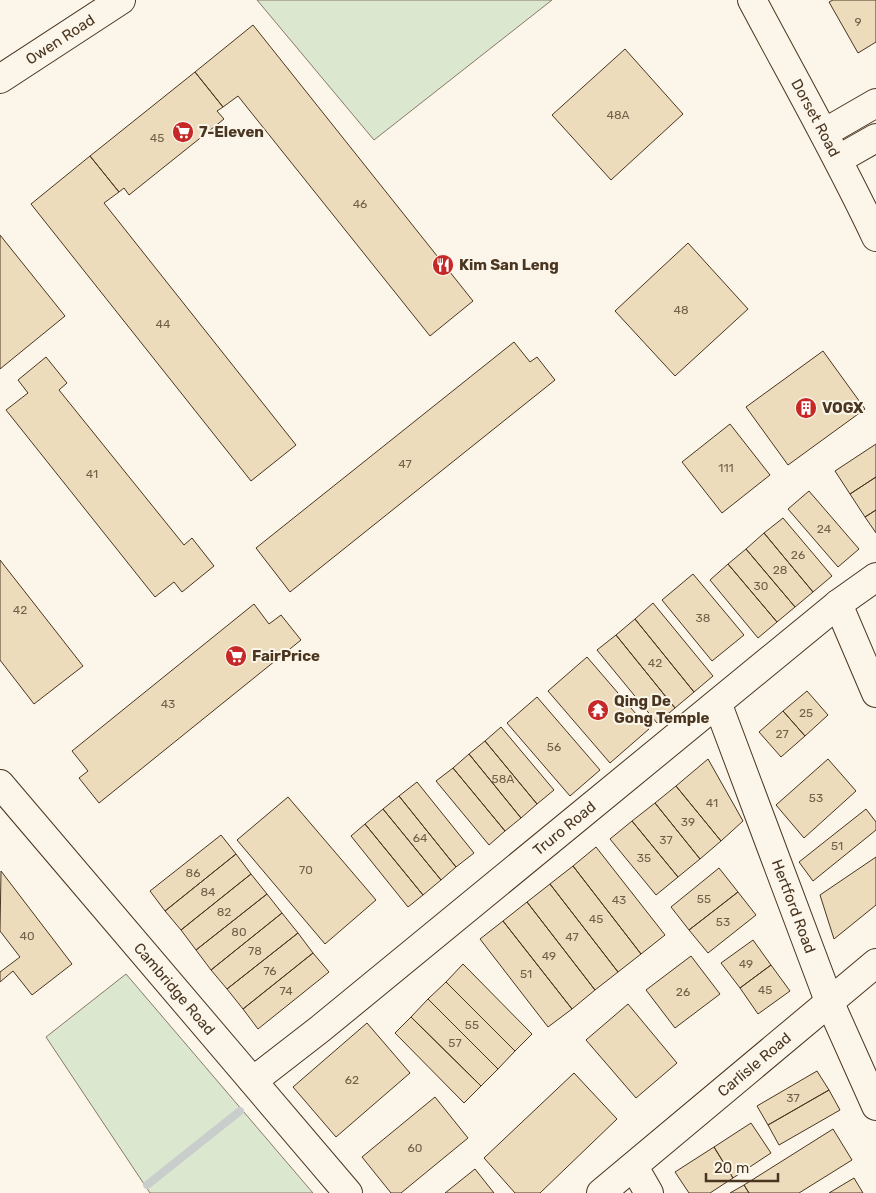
<svg xmlns="http://www.w3.org/2000/svg" width="876" height="1193" font-family="Rubik,sans-serif">
<rect width="100%" height="100%" fill="#fbf6e9"/>
<path fill="#dce7d0" stroke="#887966" d="M257,0H552L374,140Z
M126,974L313,1193H150L46,1037Z"/>
<g fill="none" stroke-linecap="round" stroke-linejoin="round">
<path stroke="#c9cecd" stroke-width="8" d="M147,1185L240,1111"/>
</g>
<path fill="#ecdcbc" stroke="#4a3520" d="M833,0H876V42L858,53L829,2Z
M253,25L473,301L430,336L238,96L223,107L195,72Z
M625,49L683,114L611,180L552,115Z
M195,72L223,107L217,111L224,119L129,195L124,188L119,192L90,156Z
M90,156L119,192L104,203L296,445L251,481L31,204Z
M0,235L65,316L0,369Z
M688,243L748,309L675,376L615,311Z
M514,342L530,362L537,357L555,380L290,592L256,548Z
M823,351L865,409L788,465L746,407Z
M46,357L67,383L59,390L184,545L192,538L214,566L182,592L174,582L155,597L6,410L28,393L18,380Z
M730,424L770,475L722,513L682,462Z
M876,444V477L850,494L835,471Z
M876,477V510L865,517L850,494Z
M809,491L859,549L838,567L788,509Z
M876,510V533L865,517Z
M783,518L832,576L813,592L764,533Z
M764,533L813,592L795,607L746,549Z
M746,549L795,607L777,622L728,564Z
M0,560L83,666L34,704L0,660Z
M728,564L777,622L758,638L710,580Z
M693,574L744,635L712,661L662,600Z
M653,603L713,676L694,692L635,619Z
M254,604L269,624L281,615L301,640L99,803L79,778L88,771L72,751Z
M635,619L694,692L675,708L616,635Z
M616,635L675,708L657,723L597,650Z
M587,657L649,729L610,763L548,691Z
M807,691L828,715L805,736L783,711Z
M537,697L600,770L570,796L507,723Z
M783,711L805,736L781,757L759,732Z
M501,727L554,790L537,804L485,741Z
M485,741L537,804L521,818L469,754Z
M469,754L521,818L505,831L453,768Z
M708,759L743,821L721,841L676,786Z
M828,759L856,791L804,838L776,805Z
M453,768L505,831L489,845L436,781Z
M417,782L474,853L456,867L399,796Z
M676,786L721,841L700,859L655,803Z
M399,796L456,867L441,880L383,809Z
M288,797L376,900L325,944L237,840Z
M655,803L700,859L678,877L632,821Z
M383,809L441,880L423,895L365,824Z
M866,809L876,822V830L813,881L799,862Z
M632,821L678,877L656,895L610,839Z
M365,824L423,895L408,907L351,836Z
M221,835L236,854L165,911L150,891Z
M596,847L665,935L641,954L573,866Z
M236,854L251,874L181,930L165,911Z
M876,857V905L834,939L820,895Z
M573,866L641,954L618,972L550,884Z
M719,868L738,892L689,930L671,907Z
M1,871L72,964L32,995L13,971L0,982V972L20,957L0,931Z
M251,874L267,894L196,950L181,930Z
M550,884L618,972L595,990L527,902Z
M738,892L756,915L708,953L689,930Z
M267,894L282,913L211,970L196,950Z
M527,902L595,990L572,1009L503,921Z
M282,913L298,933L227,989L211,970Z
M503,921L572,1009L548,1027L480,939Z
M298,933L313,953L243,1009L227,989Z
M753,940L771,965L740,988L721,963Z
M313,953L329,972L258,1029L243,1009Z
M691,956L720,994L675,1028L646,990Z
M463,964L532,1034L515,1051L446,982Z
M771,965L790,991L758,1014L740,988Z
M446,982L515,1051L498,1069L428,999Z
M428,999L498,1069L481,1086L411,1017Z
M628,1004L677,1063L636,1098L586,1040Z
M411,1017L481,1086L464,1103L395,1033Z
M367,1023L410,1073L336,1137L293,1087Z
M817,1071L829,1090L768,1125L757,1106Z
M574,1073L617,1119L540,1193H515L484,1158Z
M829,1090L840,1110L779,1145L768,1125Z
M435,1097L468,1138L401,1193H391L362,1157Z
M751,1123L771,1153L733,1178L714,1147Z
M833,1129L852,1160L799,1193H749L744,1185Z
M714,1147L733,1178L710,1193H689L675,1172Z
M475,1169L494,1193H445Z
M854,1178L863,1193H829Z
M744,1185L749,1193H730Z"/>
<g fill="none" stroke-linecap="round" stroke-linejoin="round">
<g stroke="#4a3520" stroke-width="30">
<g id="minor">
<path id="s1" d="M752,0C794,79 838,156 876,237"/>
<path id="s2" d="M0,79L121,0"/>
<path d="M824,133L876,103"/>
<path d="M839,159L876,138"/>
<path d="M838,604L876,693"/>
<path id="s3" d="M718,705L829,1001L876,1106"/>
<path id="s4" d="M0,784L348,1193"/>
<path id="s5" d="M253,1081L320,1029L838,604L876,577"/>
<path d="M634,1167L649,1193"/>
<path id="s6" d="M601,1193L876,963"/>
</g>
</g>
<use href="#minor" stroke="#fbf6e9" stroke-width="28"/>
</g>
<defs>
<g id="supermarket-disc" transform="scale(1.125)"><circle r="9.5" fill="#c62828" stroke="#fbf6e9"/><path d="M-6-5.5h2.5l.6 2H6L4.5 2H-2.5L-4.4-4H-6ZM-1.5 3.2a1.3 1.3 0 1 0 .1 0ZM3 3.2a1.3 1.3 0 1 0 .1 0Z" fill="#fff"/></g>
<g id="restaurant-disc" transform="scale(1.125)"><circle r="9.5" fill="#c62828" stroke="#fbf6e9"/><path d="M-5-6h1v4h1v-4h1v4h1v-4h1v5L-1.5 .5V6h-2V.5L-5-1ZM5-6V6H3V1.5H1.5Q1.5-4 5-6Z" fill="#fff"/></g>
<g id="building-disc" transform="scale(1.125)"><circle r="9.5" fill="#c62828" stroke="#fbf6e9"/><path d="M-4-6H4V6H1V3H-1V6H-4ZM-2.5-4.3h1.7v1.8h-1.7ZM.8-4.3h1.7v1.8H.8ZM-2.5-1h1.7V.8h-1.7ZM.8-1h1.7V.8H.8Z" fill="#fff"/></g>
<g id="temple-disc" transform="scale(1.125)"><circle r="9.5" fill="#c62828" stroke="#fbf6e9"/><path d="M0-6L5-2H3V0L6.5 2.5H4V6H1.5V3h-3V6H-4V2.5H-6.5L-3 0V-2H-5Z" fill="#fff"/></g>
</defs>
<g fill-rule="evenodd">
<use href="#supermarket-disc" x="183" y="132"/>
<use href="#restaurant-disc" x="443" y="265"/>
<use href="#building-disc" x="806" y="408"/>
<use href="#supermarket-disc" x="236" y="656"/>
<use href="#temple-disc" x="598" y="710"/>
</g>
<g text-anchor="middle" dominant-baseline="central" stroke-width="4" stroke-linejoin="round" paint-order="stroke">
<g font-size="12" fill="#725f47">
<text x="858" y="22">9</text>
<text x="618" y="115">48A</text>
<text x="157" y="138">45</text>
<text x="360" y="204">46</text>
<text x="681" y="310">48</text>
<text x="163" y="324">44</text>
<text x="405" y="464">47</text>
<text x="726" y="468">111</text>
<text x="92" y="474">41</text>
<text x="824" y="529">24</text>
<text x="798" y="555">26</text>
<text x="780" y="570">28</text>
<text x="761" y="586">30</text>
<text x="20" y="610">42</text>
<text x="703" y="618">38</text>
<text x="655" y="663">42</text>
<text x="168" y="704">43</text>
<text x="806" y="713">25</text>
<text x="782" y="734">27</text>
<text x="554" y="747">56</text>
<text x="503" y="779">58A</text>
<text x="816" y="798">53</text>
<text x="712" y="803">41</text>
<text x="688" y="822">39</text>
<text x="420" y="838">64</text>
<text x="666" y="840">37</text>
<text x="837" y="846">51</text>
<text x="644" y="858">35</text>
<text x="306" y="870">70</text>
<text x="193" y="873">86</text>
<text x="208" y="892">84</text>
<text x="704" y="899">55</text>
<text x="619" y="900">43</text>
<text x="224" y="912">82</text>
<text x="596" y="919">45</text>
<text x="723" y="922">53</text>
<text x="239" y="932">80</text>
<text x="27" y="936">40</text>
<text x="572" y="937">47</text>
<text x="255" y="951">78</text>
<text x="549" y="956">49</text>
<text x="746" y="964">49</text>
<text x="270" y="971">76</text>
<text x="526" y="974">51</text>
<text x="765" y="990">45</text>
<text x="286" y="991">74</text>
<text x="683" y="992">26</text>
<text x="472" y="1025">55</text>
<text x="455" y="1043">57</text>
<text x="352" y="1080">62</text>
<text x="793" y="1098">37</text>
<text x="415" y="1148">60</text>
</g>
<g font-size="15" fill="#4a3520" stroke="#fbf6e9">
<text stroke="none"><textPath href="#s2" startOffset="72">Owen Road</textPath></text>
<text stroke="none"><textPath href="#s1" startOffset="134">Dorset Road</textPath></text>
<text stroke="none"><textPath href="#s5" startOffset="401">Truro Road</textPath></text>
<text stroke="none"><textPath href="#s3" startOffset="215">Hertford Road</textPath></text>
<text stroke="none"><textPath href="#s4" startOffset="269">Cambridge Road</textPath></text>
<text stroke="none"><textPath href="#s6" startOffset="200">Carlisle Road</textPath></text>
</g>
<g font-size="15" font-weight="bold" fill="#4a3520" stroke="#fbf6e9" text-anchor="start">
<text x="199" y="132">7-Eleven</text>
<text x="459" y="265">Kim San Leng</text>
<text x="822" y="408">VOGX</text>
<text x="252" y="656">FairPrice</text>
<text x="614" y="701">Qing De<tspan x="614" dy="17">Gong Temple</tspan></text>
</g>
</g>
<path d="M706 1173v8h72v-8" fill="none" stroke="#4a3520" stroke-width="2.5"/>
<text x="714" y="1173" font-size="15" fill="#4a3520" stroke="#fbf6e9" stroke-width="4" paint-order="stroke">20 m</text>
</svg>
